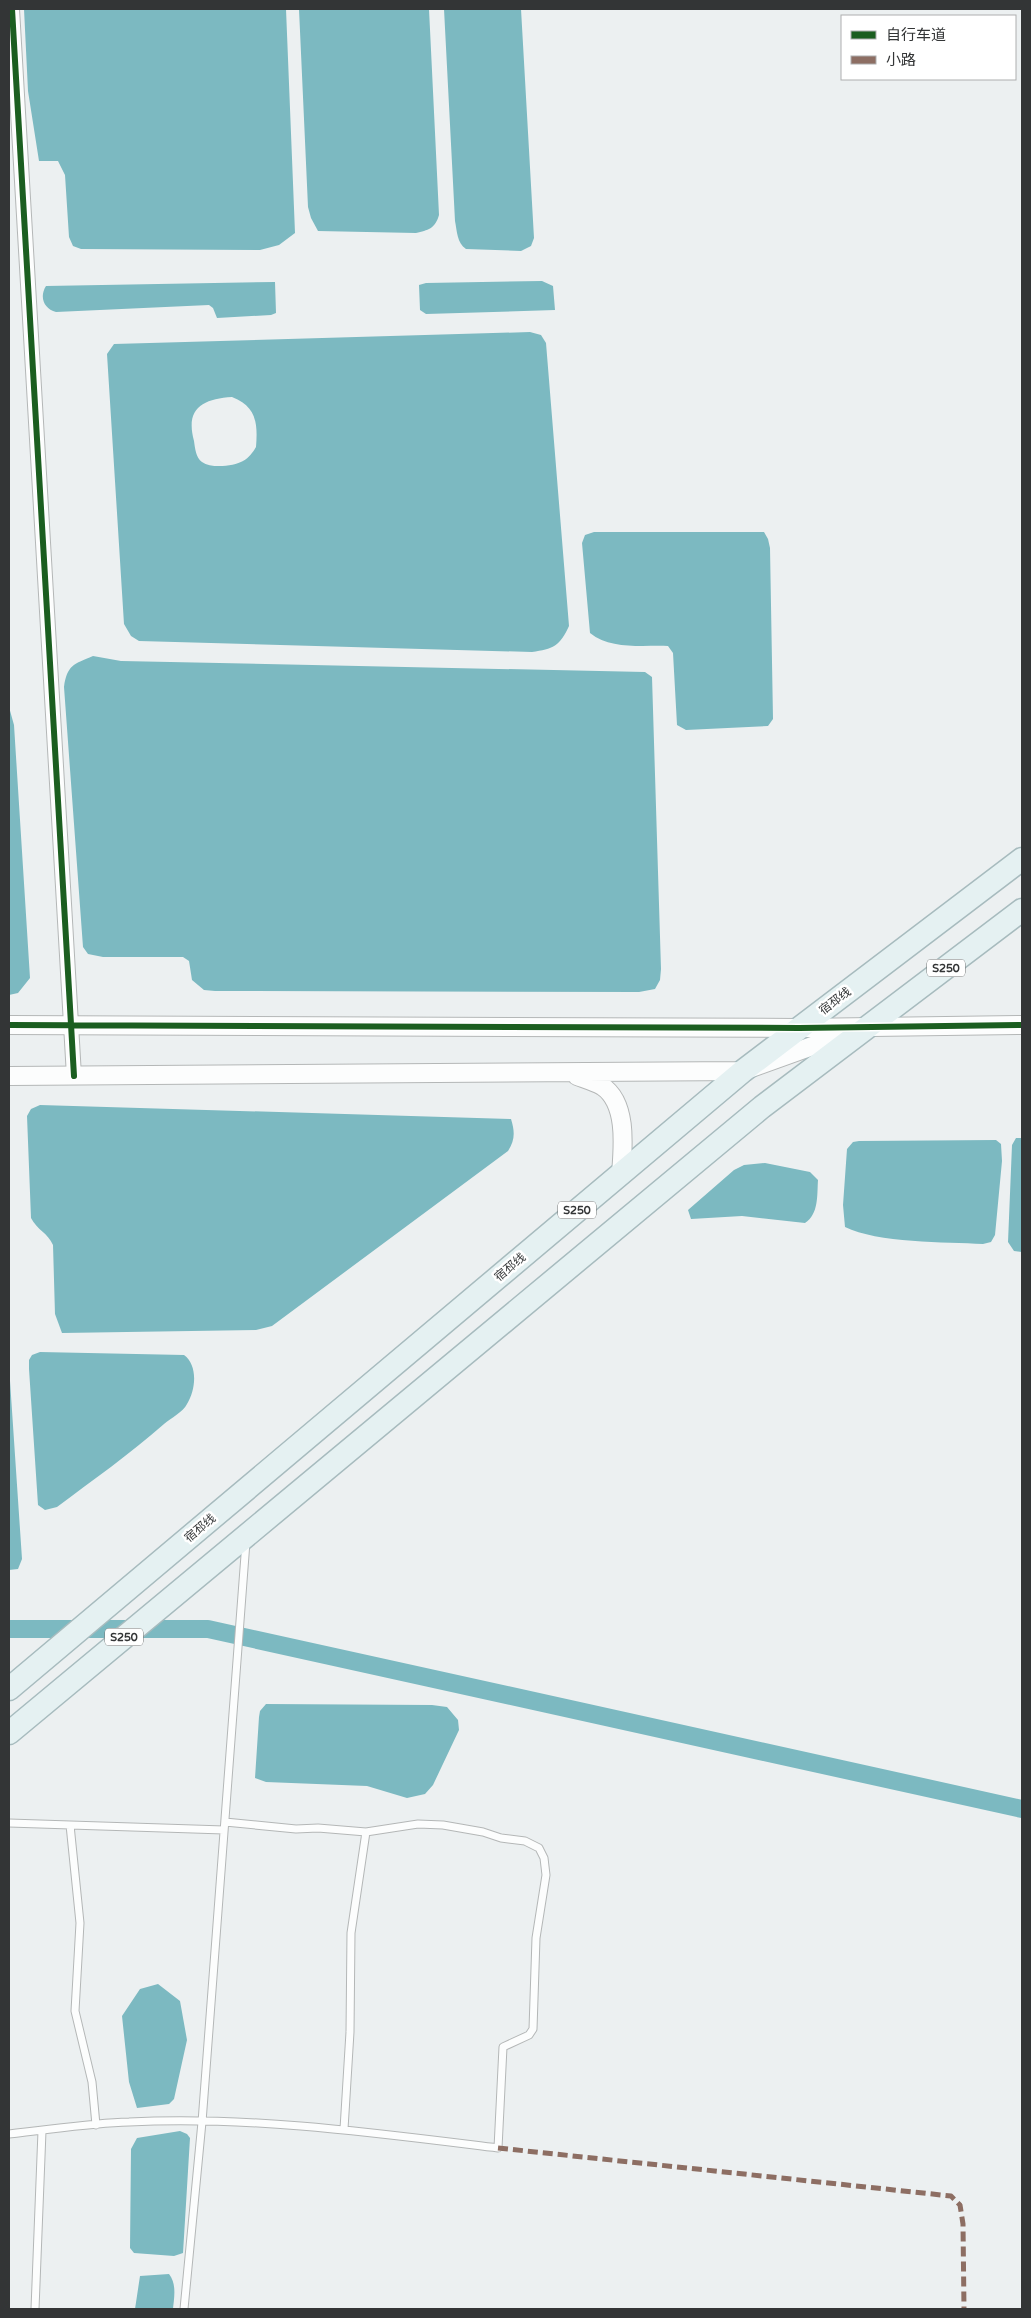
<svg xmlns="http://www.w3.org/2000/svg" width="1031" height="2318" font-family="'Varela Round','Noto Sans SC',sans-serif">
<rect width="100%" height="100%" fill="#ecf0f1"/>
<path fill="#7cb9c1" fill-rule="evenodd" d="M24,9H286L295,233L279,245L260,250L81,249L73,246L69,237L65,175L58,161H39L28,91Z
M299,9H429L439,215C435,229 428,230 416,233L318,231L311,218L308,207Z
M444,9H521L534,238L531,246L521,251L466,249C457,243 457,231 455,221Z
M542,281L553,286L555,310L426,314L420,310L419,285L426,283Z
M275,282L276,313L271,315L217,318L213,308L209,305L56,312C44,309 39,297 46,286Z
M530,332L541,335L546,343L569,626C560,646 553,649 532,652L139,641L131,636L124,624L107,354L114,344ZM232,397C256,406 258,423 256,447C253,452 249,458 243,461C234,466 212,469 202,462C196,458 195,448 194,441C185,408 203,399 232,397Z
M594,532H764L768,539L770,548L773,719L768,726L686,730L677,725L673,653L668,646C642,645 611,650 590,633L582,543L585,535Z
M93,656L121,661L645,672L652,677L661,969L660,980L655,989L639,992L215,991L204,990L192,980L189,961L183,957H103L88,954L83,947L64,687C67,665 74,664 93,656Z
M9,707L14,725L30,978L18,993L9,995Z
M40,1105L511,1119C515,1132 515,1140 508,1151L272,1326L256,1330L62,1333L55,1314L53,1245C48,1233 37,1230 31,1218L27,1116L31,1109Z
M1016,1138H1022V1252L1014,1251L1008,1242L1012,1145Z
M996,1140L1001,1144L1002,1161L995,1235L991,1242L983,1244C946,1242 877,1243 845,1227L843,1205L847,1149L853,1142L859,1141Z
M765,1163L810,1172L818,1180C817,1195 819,1214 805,1223L742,1216L691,1219L688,1210L734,1170L744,1165Z
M40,1352L184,1355C198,1365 196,1390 187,1404C183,1412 171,1418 164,1424C130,1454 93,1480 57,1507L45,1510L38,1505L29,1369V1360L32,1355Z
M9,1366L22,1559L18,1569L9,1570Z
M266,1704L432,1705L447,1707L458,1720L459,1730L433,1785L425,1794L407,1798L367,1786L266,1782L255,1778L259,1717L260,1711Z
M158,1984L180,2001L187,2040L174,2099L169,2104L137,2108L129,2082L122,2016L140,1989Z
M180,2131L187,2134L190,2138L183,2253L174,2256L134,2253L130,2248L131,2149L137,2138Z
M169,2274C177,2284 174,2298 173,2309H135L140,2276Z"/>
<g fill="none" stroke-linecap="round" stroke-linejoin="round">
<path stroke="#7cb9c1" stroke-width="18" d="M9,1629H208L1022,1809"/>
<g stroke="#b4b7b7" stroke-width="9">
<path id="service" d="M9,1823L224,1830
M70,1825L80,1923L75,2011L92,2082L96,2125
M344,2129L350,2032L351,1933L366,1832
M9,2134C49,2130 89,2123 129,2122C252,2116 376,2133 498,2148L503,2047L529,2035L533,2029L536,1938L546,1875L544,1858L539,1848L525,1841L501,1838L483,1832L443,1825L418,1824L366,1832L318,1828L296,1829L225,1822
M35,2309L42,2131
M184,2309L202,2122L246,1542"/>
</g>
<g stroke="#b4b7b7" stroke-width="16">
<path id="minor" d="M12,9L74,1076"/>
</g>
<g stroke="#b4b7b7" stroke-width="20">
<path id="tertiary" d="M9,1025L799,1028L1022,1025
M9,1076L743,1071L854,1031
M577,1076C585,1079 595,1082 602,1086C628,1103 623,1148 621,1174"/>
</g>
<g stroke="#a7bbbe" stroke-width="25">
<path id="primary" d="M9,1689L743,1071L1022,859
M9,1733L762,1107L1022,910"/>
</g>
<use href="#service" stroke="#fcfdfd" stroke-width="7"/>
<use href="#minor" stroke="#fcfdfd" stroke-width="14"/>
<use href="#tertiary" stroke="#fcfdfd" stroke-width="18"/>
<use href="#primary" stroke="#e5f1f2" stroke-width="22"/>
<path stroke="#8d6e63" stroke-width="5" stroke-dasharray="10 5" stroke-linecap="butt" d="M498,2148L951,2196L960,2205L963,2224L964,2309"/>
<g stroke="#fff" stroke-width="9">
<path id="cycleway" d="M12,9L74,1076
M9,1025L799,1028L1022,1025"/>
</g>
<use href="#cycleway" stroke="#1b5e20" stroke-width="6"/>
</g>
<g text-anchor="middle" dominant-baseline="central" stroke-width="5" stroke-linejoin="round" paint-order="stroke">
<g fill="#fff" stroke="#707272" stroke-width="1">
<rect x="927" y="959.5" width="38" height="17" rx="4"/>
<rect x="558" y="1201.5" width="38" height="17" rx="4"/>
<rect x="105" y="1628.5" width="38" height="17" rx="4"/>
</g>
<g font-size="11" font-weight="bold" fill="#333536">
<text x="946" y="968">S250</text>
<text x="577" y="1210">S250</text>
<text x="124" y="1637">S250</text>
</g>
<g font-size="12" fill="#333536" stroke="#fff">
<text transform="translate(835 1001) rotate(-37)">宿邳线</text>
<text transform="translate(510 1267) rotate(-40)">宿邳线</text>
<text transform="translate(200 1528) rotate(-40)">宿邳线</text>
</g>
</g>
<rect width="1031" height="2318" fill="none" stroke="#333536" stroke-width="20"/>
<rect x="841" y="15" width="175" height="65" fill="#ffffff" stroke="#adaeaf"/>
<rect x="851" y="31" width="25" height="8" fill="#1b5e20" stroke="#adaeaf"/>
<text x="886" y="40" font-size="15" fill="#333536">自行车道</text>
<rect x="851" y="56" width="25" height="8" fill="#8d6e63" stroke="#adaeaf"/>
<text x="886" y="65" font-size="15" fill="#333536">小路</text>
</svg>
